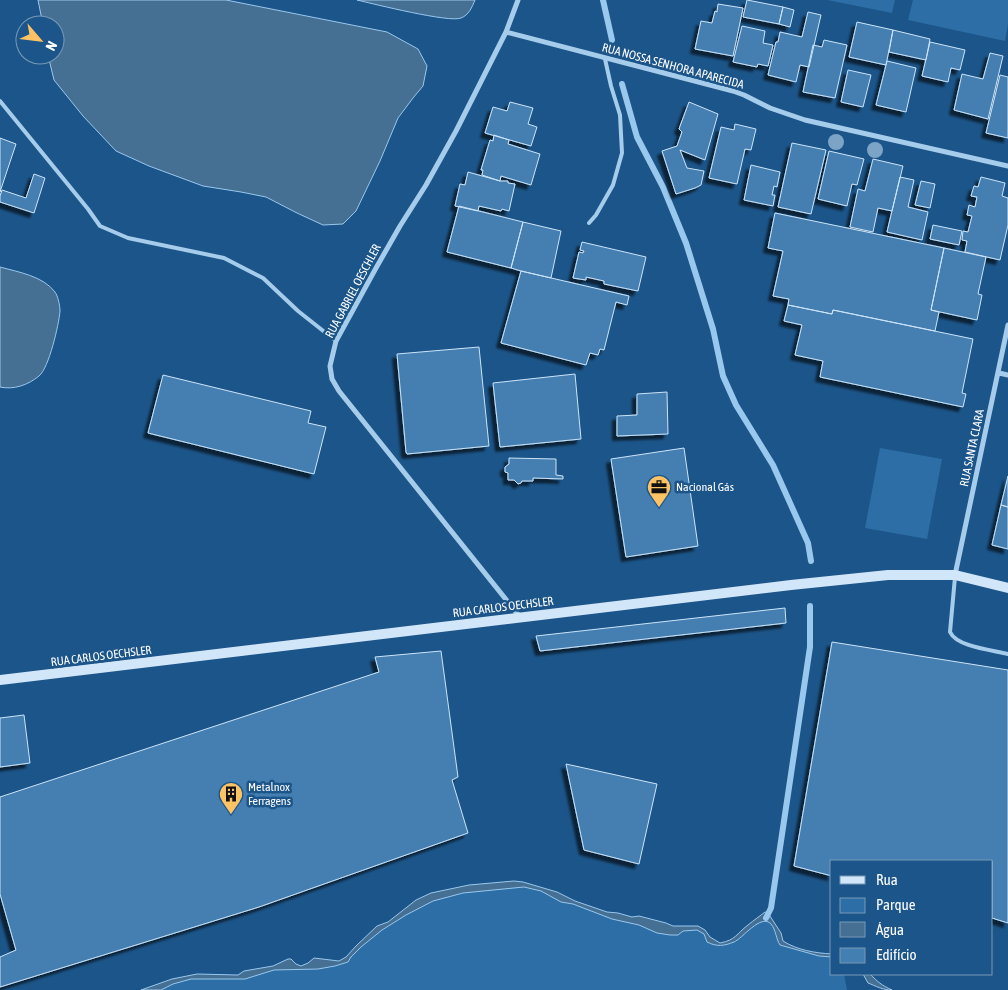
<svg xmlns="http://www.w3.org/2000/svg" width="1008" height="990" font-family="'Asap Condensed',sans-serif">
<defs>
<filter id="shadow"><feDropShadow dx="-4.5" dy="4.5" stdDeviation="1" flood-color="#0009"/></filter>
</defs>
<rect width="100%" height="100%" fill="#1c5589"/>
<path fill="#2c6ea5" d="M827,0H895L892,13Z
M913,0H1008V24L1005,41L908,20Z
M880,448L942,459L927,539L865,528Z
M522,884L541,889L605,914L660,928L702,929L714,942L723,944L736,939L750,927L766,918L776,929L782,944L821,955H832V974H844L847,990H155L184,978L237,977L283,967H309L341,961L347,959L375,931L430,897Z"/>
<path fill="#466f94" stroke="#99c8ee" d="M38,0H226L387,32L418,49L427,66L423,86L413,98L398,118L380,161L356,211L343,224L323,225L297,213L266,197L241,192L203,186L149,166L116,151L83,116L54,80L48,55H55V25H43Z
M357,0H475C472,7 469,15 461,18C450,23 374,4 357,0Z
M0,267C18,272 43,276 55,292C58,296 60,306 60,311C59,324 49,368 39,376C28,385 14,390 0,387Z
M514,881L523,882L557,892L575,901L607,912L618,913L632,917L639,916L666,923L673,926H698L705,930L710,937L720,943C736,940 736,934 748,925C754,920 760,916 765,912L768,913L781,933L783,941C797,950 815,953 832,954V957L819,956L780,945C776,939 776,930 771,924C761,913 742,939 734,942C724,946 717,947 707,942L704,934L697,930L683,931L678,935H670L657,933L639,925L612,919L573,904L561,902L541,891L524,887L463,893L433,901L406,915L382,930L361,947L351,957L348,962L335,966L318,969L274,970L245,979H191L173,984L161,990H141L172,979L197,974L238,975L244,971L273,966L288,959H291L296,964L301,966L308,963L314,958L339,961L346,957L356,946L377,926L388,922L416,900L431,893L469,885Z
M863,974H870C878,982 881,985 892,990C882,990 876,986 868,983Z"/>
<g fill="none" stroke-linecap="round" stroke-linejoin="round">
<path stroke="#99c8ee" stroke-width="6" d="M603,0L612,40
M622,84L637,137L663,187L686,243L713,329L723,376L736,405L773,465L808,543L811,561
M766,918L771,908L810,647V606"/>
</g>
<path fill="#447fb2" stroke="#cbe4f9" filter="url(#shadow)" d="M747,0L783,7L779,24L743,17Z
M718,4L743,8L733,56L695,49L701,21L712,23L715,11L717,12Z
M783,7L794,10L790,27L779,24Z
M808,12L821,15L809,67L800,65L796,82L768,75L776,42H778L780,32L802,37Z
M857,22L893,30L886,65L849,57Z
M742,26L765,31L763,43L773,45L768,66L758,64L757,67L733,62Z
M893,30L930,39L926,60L889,52Z
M824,40L847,45L835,98L803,92L813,45L822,47Z
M930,42L965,50L960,70L951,68L948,82L922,76Z
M990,53L1003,56L988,119L954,110L962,74L983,79Z
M887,61L916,68L906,112L876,105Z
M848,70L871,75L863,107L841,102Z
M1000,75L1008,77V138L986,133Z
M510,102L533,108L528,124L537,127L531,146L485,133L493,107L507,111Z
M689,102L718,114L705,160L680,150L687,168L704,171L701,185L695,188L676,194L662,151L677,146L682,132L679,129Z
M735,124L756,129L751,150L745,149L737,184L709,178L721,127L734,130Z
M494,135L509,140L508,144L540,154L531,185L501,176L500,181L482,175L483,170H481L490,140L493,141Z
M0,138L16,144L0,192Z
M792,143L826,150L811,214L778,207Z
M829,151L864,159L857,185L852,184L847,206L818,199Z
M873,159L903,166L892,211L878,208L873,232L850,227L858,189L865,191Z
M751,165L780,172L777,187L774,186L772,195H775L773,206L744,200Z
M468,172L500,181H508V183L515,184L509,211L502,209L501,211L479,206L478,211L455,206L460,184L465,185Z
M34,174L45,178L34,213L0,202V196L2,190L26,198Z
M900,177L914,180L908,207L928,212L922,240L887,232Z
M981,177L1005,183L1002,196L1008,198V225L1000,260L965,252L967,241L962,240L963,231L968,232L972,216L967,215L969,205L975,207L977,197L971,196L974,186L978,187Z
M921,181L935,184L930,208L915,205Z
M459,206L523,222L511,268L447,252Z
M775,213L944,248L931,310L939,312L935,331L833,310L832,314L788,305L789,299L773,296L783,251L768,248Z
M523,222L561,231L551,278L521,271L511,268Z
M933,225L962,231L959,245L930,239Z
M582,242L646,257L638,291L604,284V281L586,277V280L573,278L579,252L583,253L584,251L580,250Z
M944,248L986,257L978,294L982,295L977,320L931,310Z
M521,271L629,296L627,305L616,302L604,350L600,349L598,355L590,353L586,365L501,343Z
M788,305L832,314L833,310L973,339L962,393L966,394L963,407L820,377L823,361L795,355L802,325L784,321Z
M479,347L489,446L407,454L406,452L397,354Z
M575,374L581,439L500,447L493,383Z
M163,375L311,411L308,423L326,427L314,474L148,433Z
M667,392L668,434L617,436V416L637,415V394Z
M684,448L698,546L626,557L611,459Z
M509,458L556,459V475L563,476V479L533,478V481H522L521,483L518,484L514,480H508V473L505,472V467L509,464Z
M1008,476V507L1001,505Z
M1001,505L1008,507V549L992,545Z
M785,608L786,623L540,651L536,636Z
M832,642L1008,670V923L992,918V861H832V876L794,866Z
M441,651L458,777L452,780L468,833L259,907L0,987V957L16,950L0,894V797L379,672L375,657Z
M24,715L30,763L0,767V718Z
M566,764L657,784L639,864L584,850Z"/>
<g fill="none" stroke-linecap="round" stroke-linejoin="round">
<path stroke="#a6ccec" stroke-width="4" d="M0,101L88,209L100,226L128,238L224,258L263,278L298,311L336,341
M589,223L596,215L613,185L622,153L620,115L611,86L605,59
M955,577L950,632C957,647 992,650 1008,654"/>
<path stroke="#a6ccec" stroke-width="5" d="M518,0L506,32L456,131L426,185L400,226L376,268L336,341L330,366L332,379L339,391L520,617
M506,32L733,91L744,95L770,108L805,120L1008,166
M999,373L1008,375
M955,575L1008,325"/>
<path stroke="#d2e6f9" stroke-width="10" d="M0,680L791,585L888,575H955L1008,588"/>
</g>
<g fill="#7ca4c7">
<circle cx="836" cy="142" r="8"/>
<circle cx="875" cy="150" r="8"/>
</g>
<defs>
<g id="office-pin" transform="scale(1.25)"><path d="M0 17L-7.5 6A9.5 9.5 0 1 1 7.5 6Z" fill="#fdc263" stroke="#1c5589"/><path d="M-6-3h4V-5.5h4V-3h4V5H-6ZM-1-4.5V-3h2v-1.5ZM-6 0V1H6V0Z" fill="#111"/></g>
<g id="building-pin" transform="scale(1.25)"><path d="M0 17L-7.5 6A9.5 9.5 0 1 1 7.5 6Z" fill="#fdc263" stroke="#1c5589"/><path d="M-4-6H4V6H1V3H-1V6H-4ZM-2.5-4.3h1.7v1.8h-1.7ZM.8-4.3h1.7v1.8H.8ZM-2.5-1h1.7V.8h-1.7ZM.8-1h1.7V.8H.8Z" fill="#111"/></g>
</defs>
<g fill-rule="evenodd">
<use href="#office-pin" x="659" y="487"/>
<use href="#building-pin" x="231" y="794"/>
</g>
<g text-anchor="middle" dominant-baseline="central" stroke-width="5" stroke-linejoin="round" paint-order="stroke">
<g font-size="12" fill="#fff" stroke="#1c5589">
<text transform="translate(673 66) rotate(15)">RUA NOSSA SENHORA APARECIDA</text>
<text transform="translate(353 291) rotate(-62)">RUA GABRIEL OESCHLER</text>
<text transform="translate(972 448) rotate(-78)">RUA SANTA CLARA</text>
<text transform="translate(503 607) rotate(-7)">RUA CARLOS OECHSLER</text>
<text transform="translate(101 656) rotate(-7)">RUA CARLOS OECHSLER</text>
</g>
<g font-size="12" fill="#fff" stroke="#1c5589" text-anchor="start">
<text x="676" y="487">Nacional Gás</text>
<text x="248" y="787">Metalnox<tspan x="248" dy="14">Ferragens</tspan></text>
</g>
</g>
<rect x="830" y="860" width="162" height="115" fill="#1c5589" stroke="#7799b8"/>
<rect x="840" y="876" width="25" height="8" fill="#d2e6f9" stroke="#7799b8"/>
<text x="876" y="885" font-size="15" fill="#ffffff">Rua</text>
<rect x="840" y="898" width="25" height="15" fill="#2c6ea5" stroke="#7799b8"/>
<text x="876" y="910" font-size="15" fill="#ffffff">Parque</text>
<rect x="840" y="922" width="25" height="15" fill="#466f94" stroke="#7799b8"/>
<text x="876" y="935" font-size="15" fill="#ffffff">Água</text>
<rect x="840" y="948" width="25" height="15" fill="#447fb2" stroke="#7799b8"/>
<text x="876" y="960" font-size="15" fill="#ffffff">Edifício</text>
<g transform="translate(40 40) rotate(118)"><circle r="24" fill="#1c5589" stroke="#7799b8"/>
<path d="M0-4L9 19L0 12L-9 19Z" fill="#fdc263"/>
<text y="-8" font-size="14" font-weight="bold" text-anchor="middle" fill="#ffffff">N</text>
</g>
</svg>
